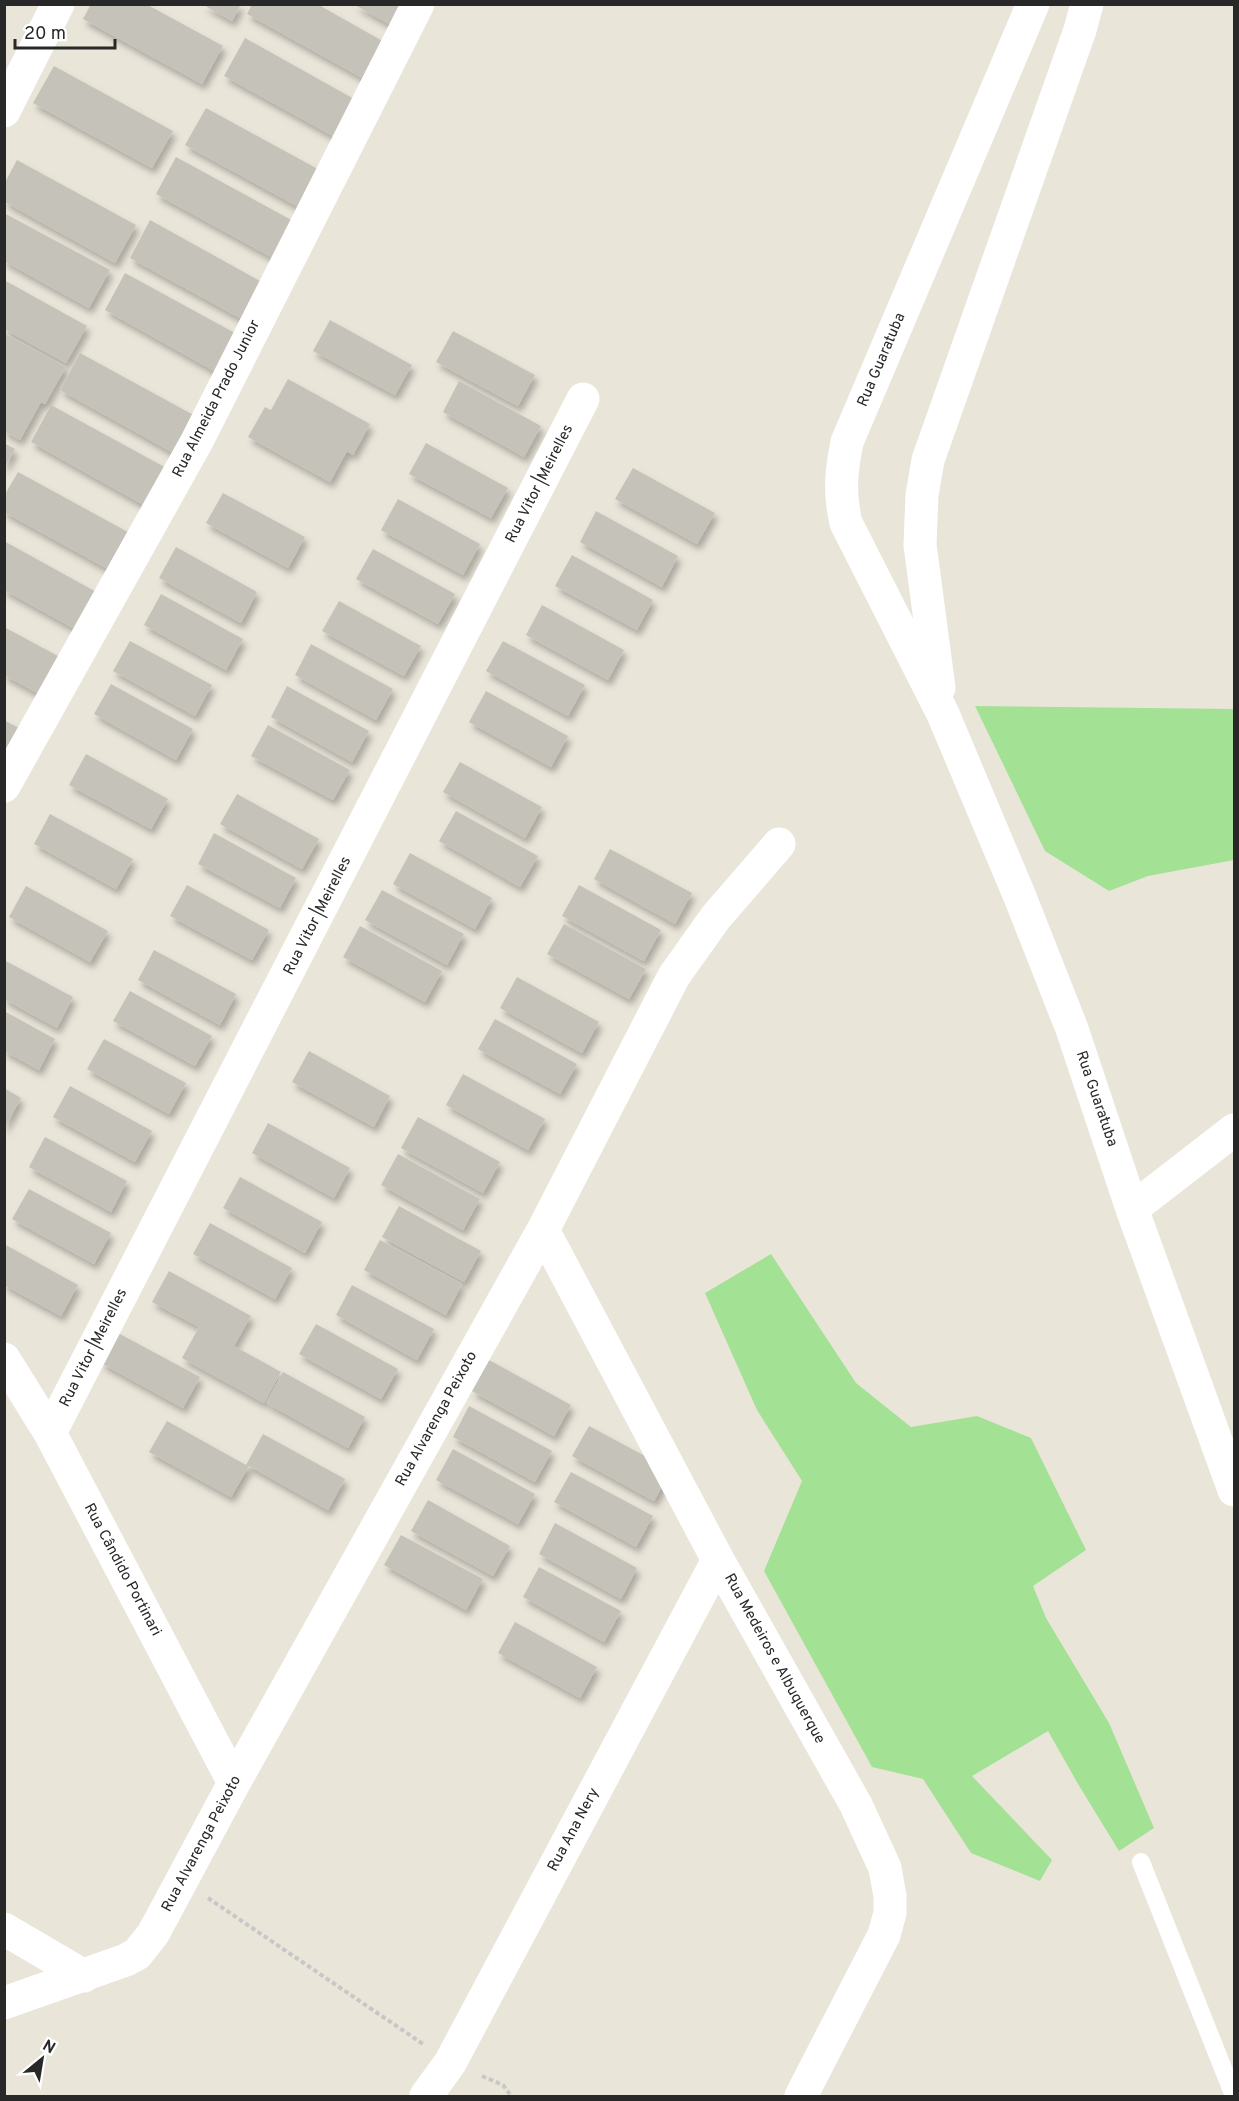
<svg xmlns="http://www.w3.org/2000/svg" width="1239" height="2101" font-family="Overpass,sans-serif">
<defs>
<filter id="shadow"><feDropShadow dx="3.5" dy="6" stdDeviation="3" flood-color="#0004"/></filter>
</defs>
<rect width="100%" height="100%" fill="#eae5d9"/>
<path fill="#a3e195" d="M975,706L1234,709V860L1148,876L1109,891L1045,851Z
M771,1254L856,1383L911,1427L977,1416L1031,1438L1086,1550L1033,1586L1046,1618L1109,1723L1154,1828L1119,1851L1078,1784L1048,1731L972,1776L1052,1860L1040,1881L971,1853L923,1779L872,1767L764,1571L802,1481L757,1410L705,1293Z"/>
<path fill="#c5c2b9" filter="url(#shadow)" d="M91,4H146L223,46L202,84L83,19Z
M202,4H241L232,21Z
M252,4H317L386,43L366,80L247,14Z
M353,4H405L393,26Z
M245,38L363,104L342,141L224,76Z
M54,66L173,131L152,168L33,103Z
M206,108L325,173L304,210L185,145Z
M176,157L295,222L275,259L156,194Z
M17,160L136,225L115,263L5,202V182Z
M4,213L110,270L89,308L4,261Z
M150,220L269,286L249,323L130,258Z
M125,273L244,338L223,376L105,310Z
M4,280L87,326L66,363L4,329Z
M330,320L412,365L395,395L313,351Z
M453,331L535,375L518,406L436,362Z
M4,333L66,367L45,404L41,402L20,440L4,431Z
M80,353L199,418L179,456L60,390Z
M288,379L370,424L353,455L347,451L330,482L248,437L265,407L271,410Z
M459,381L541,426L524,457L443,412Z
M51,405L170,470L149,508L31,442Z
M4,443L15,449L4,469Z
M426,443L508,488L491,518L409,474Z
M633,468L715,513L697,544L615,499Z
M18,472L137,537L117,574L4,512V496Z
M223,493L305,537L288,568L206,523Z
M398,499L480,544L463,575L381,530Z
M596,511L678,556L662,587L580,542Z
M4,541L107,598L86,635L4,590Z
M176,547L257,592L241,623L159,578Z
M373,549L455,594L438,624L356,579Z
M572,555L653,600L637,630L555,586Z
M161,594L243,639L226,670L144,625Z
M339,601L421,646L404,676L322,631Z
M542,605L624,650L608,680L526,635Z
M4,627L71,663L50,700L4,675Z
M130,641L212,685L195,716L113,671Z
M503,641L585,685L568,716L486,671Z
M311,644L393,689L376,720L295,675Z
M111,684L193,729L176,760L94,714Z
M287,686L369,731L352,762L271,717Z
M486,691L568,736L551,767L469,722Z
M4,720L28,733L4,768Z
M268,725L350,770L333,800L251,756Z
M86,754L168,799L151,829L69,785Z
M460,762L542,807L525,838L443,792Z
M237,794L319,839L302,869L220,824Z
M456,811L538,856L520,887L439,841Z
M50,814L133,859L116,889L34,844Z
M214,833L296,878L280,908L198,864Z
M610,849L692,893L675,924L594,879Z
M410,853L492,898L475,929L393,884Z
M187,885L269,930L252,960L170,916Z
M579,885L661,930L644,961L562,916Z
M26,886L108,931L90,962L9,917Z
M382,890L464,934L447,965L365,920Z
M564,924L646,969L629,999L547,954Z
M360,926L442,971L425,1002L343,957Z
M154,950L236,994L220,1025L138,980Z
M4,960L73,997L57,1028L4,999Z
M517,977L599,1022L582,1053L500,1008Z
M130,991L212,1036L195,1066L113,1021Z
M4,1011L55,1039L39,1070L4,1051Z
M495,1019L577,1064L560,1094L478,1049Z
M104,1039L186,1083L169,1114L87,1069Z
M309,1051L390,1096L374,1127L292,1082Z
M463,1074L545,1119L528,1150L446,1105Z
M70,1086L152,1131L135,1162L53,1117Z
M4,1088L21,1098L4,1129Z
M418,1117L500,1162L483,1193L401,1148Z
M268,1123L350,1168L334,1198L252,1153Z
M45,1137L127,1181L111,1212L29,1167Z
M398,1154L480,1199L463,1230L381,1185Z
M240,1177L322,1222L305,1253L223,1208Z
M29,1189L111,1233L94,1264L12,1219Z
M399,1206L481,1251L464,1282L382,1237Z
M210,1223L292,1268L275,1299L193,1254Z
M380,1240L462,1284L446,1315L364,1270Z
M4,1244L78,1285L61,1316L4,1285Z
M169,1271L251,1316L234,1346L281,1372L264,1403L182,1358L199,1327L152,1302Z
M352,1285L434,1329L417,1360L336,1315Z
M316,1324L398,1369L381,1399L299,1354Z
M118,1333L200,1377L183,1408L101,1363Z
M489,1360L571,1405L554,1436L472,1391Z
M283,1372L365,1417L348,1448L266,1403Z
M469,1406L552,1451L535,1482L453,1437Z
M167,1421L246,1465L263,1434L345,1479L328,1510L249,1466L231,1497L149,1452Z
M589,1426L671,1470L654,1501L572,1456Z
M453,1449L535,1494L518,1524L436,1480Z
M571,1472L653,1516L636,1547L554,1502Z
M428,1500L510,1546L493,1576L411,1531Z
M555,1523L637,1568L621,1599L539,1554Z
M401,1535L483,1579L466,1610L384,1565Z
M539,1567L621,1611L604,1642L523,1597Z
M515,1622L597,1667L580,1698L498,1653Z"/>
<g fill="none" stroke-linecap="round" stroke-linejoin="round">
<path stroke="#c7c7c7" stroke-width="4" stroke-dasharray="4.5 3" stroke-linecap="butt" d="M208,1898L423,2044
M482,2076L503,2085L511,2096"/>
<path stroke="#fff" stroke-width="18" d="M1141,1862L1234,2096"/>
<path stroke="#fff" stroke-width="33" d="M1033,4L847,442C841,472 839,493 846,523L943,714L1020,897L1072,1029L1132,1209L1234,1490
M4,111L58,4
M939,688L920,545L922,495L928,460L1080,30L1087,4
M4,786L197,441L418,4
M1132,1209L1234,1130
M543,1230L718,1560L856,1805L885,1868L890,1896V1913L884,1935L801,2096
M4,1359L50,1433L234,1783
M50,1433L583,399
M4,1929L84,1976
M4,2003L126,1960L137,1954L153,1934L234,1783L543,1230L674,976L716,917L779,844
M426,2096L450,2063L718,1560"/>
</g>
<g text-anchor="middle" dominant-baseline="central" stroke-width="4.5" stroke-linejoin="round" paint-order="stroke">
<g font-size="15" fill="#282828" stroke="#fff">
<text transform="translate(882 360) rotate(-67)">Rua Guaratuba</text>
<text transform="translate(217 399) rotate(-63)">Rua Almeida Prado Junior</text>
<text transform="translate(540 484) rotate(-63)">Rua Vitor |Meirelles</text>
<text transform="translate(318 916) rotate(-63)">Rua Vitor |Meirelles</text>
<text transform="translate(1096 1099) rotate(71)">Rua Guaratuba</text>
<text transform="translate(94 1348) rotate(-63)">Rua Vitor |Meirelles</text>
<text transform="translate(437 1419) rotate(-61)">Rua Alvarenga Peixoto</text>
<text transform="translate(122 1570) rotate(62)">Rua Cândido Portinari</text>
<text transform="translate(774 1659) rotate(61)">Rua Medeiros e Albuquerque</text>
<text transform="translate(574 1830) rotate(-62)">Rua Ana Nery</text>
<text transform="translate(202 1844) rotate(-62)">Rua Alvarenga Peixoto</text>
</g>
</g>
<rect width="1239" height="2101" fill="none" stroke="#282828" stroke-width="12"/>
<g transform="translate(42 2059) rotate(30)" stroke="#ffffff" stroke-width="4.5" paint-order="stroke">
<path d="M0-4.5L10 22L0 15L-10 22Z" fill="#282828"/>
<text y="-9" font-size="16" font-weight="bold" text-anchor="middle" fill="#282828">N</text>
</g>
<path d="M15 39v9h100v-9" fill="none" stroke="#282828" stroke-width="3"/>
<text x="24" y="39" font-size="18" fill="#282828" stroke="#ffffff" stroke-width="4.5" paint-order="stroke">20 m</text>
</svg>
